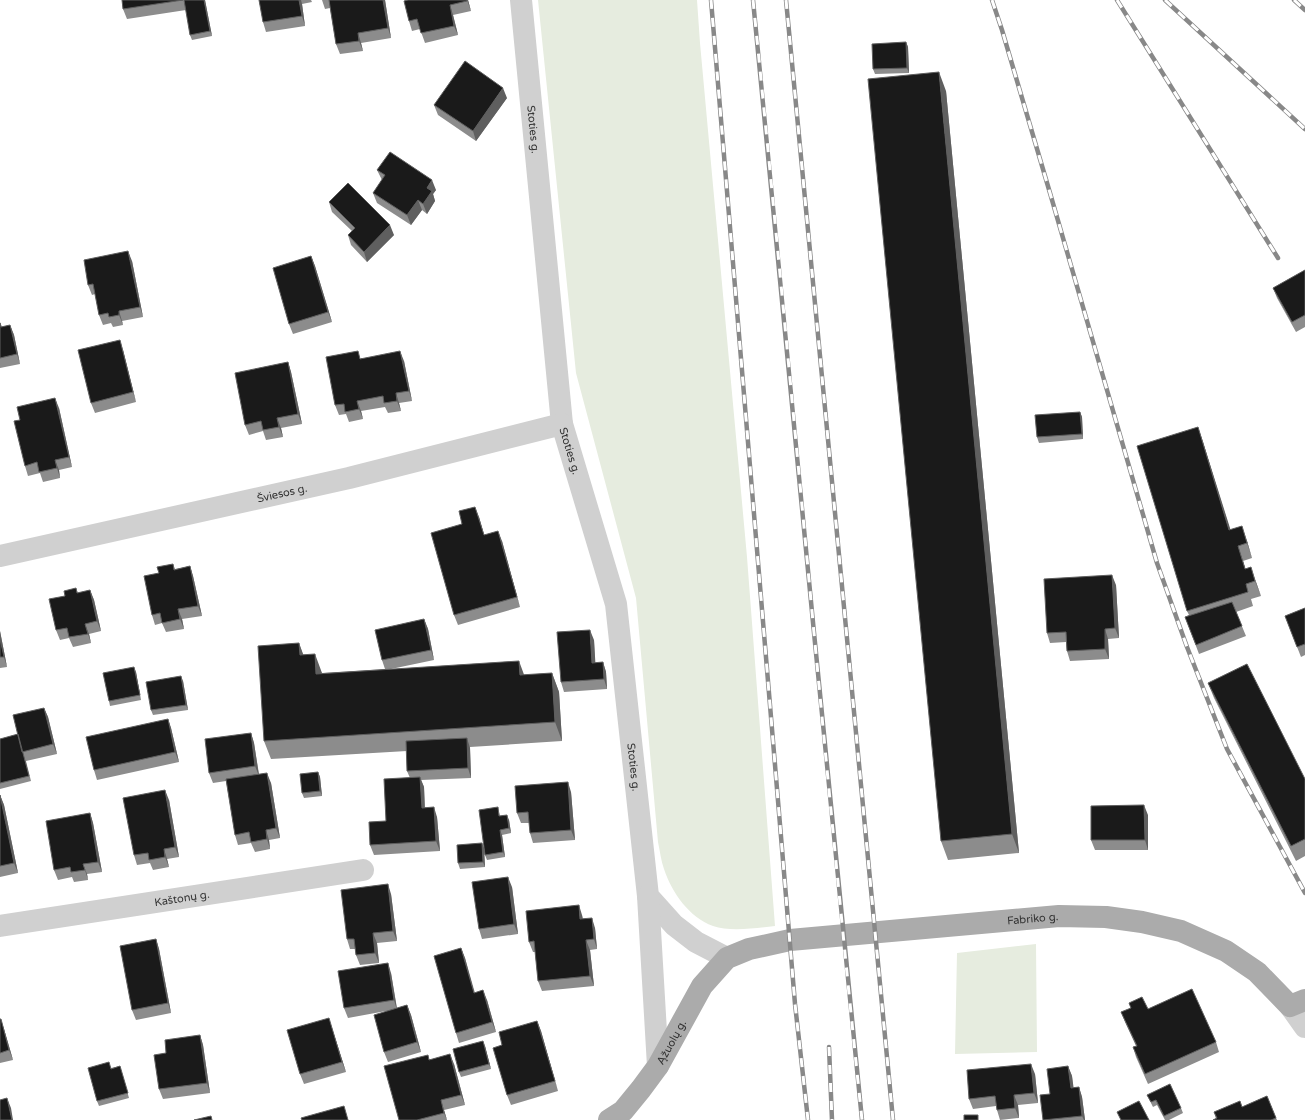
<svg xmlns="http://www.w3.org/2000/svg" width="1305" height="1120" font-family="'Varela Round',sans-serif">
<rect width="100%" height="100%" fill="#fff"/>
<path fill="#e6ecdf" d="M538,0H697L700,43L747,557L775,926C757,928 730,932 713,926C689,917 672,893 664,869C661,861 660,851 658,842L636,598L576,373Z
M1036,944L1037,1052L955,1054L957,953Z"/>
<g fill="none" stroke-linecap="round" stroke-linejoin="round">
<g stroke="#d0d0d0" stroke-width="22">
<path id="s1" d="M521,0L562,424L616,604L648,896L674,925L696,942L727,958"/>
<path id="s2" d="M0,556L349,478L562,424"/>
<path d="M648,896L658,1066"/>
<path id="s3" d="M0,926L363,870"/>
<path d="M1290,1006L1305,1027"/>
</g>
<path stroke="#ababab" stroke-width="22" id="s4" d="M609,1120L623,1111L641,1089L658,1066L702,986L727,958L749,949L790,940L1059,916L1106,917L1142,922L1181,931L1226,951L1257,972L1290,1006L1305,1000"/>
<g stroke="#888" stroke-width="4.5">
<path id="rail" d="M711,0L795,1004L808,1120
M753,0C791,373 823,747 862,1120
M786,0L893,1120
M992,0L1002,30L1050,193L1157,563L1187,647L1227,749L1305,893
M1117,0L1278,258
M1165,0L1305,129
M1294,0L1305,10
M829,1047L832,1120"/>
</g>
<use href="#rail" stroke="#fff" stroke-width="3" stroke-dasharray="9" stroke-linecap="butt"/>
</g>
<path fill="#8c8c8c" d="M122,0H205L212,36L192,40L190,35L186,10L127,19L123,9Z
M259,0H311L312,2L302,4L305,26L266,32L263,22Z
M322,0H385L391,38L361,43L363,51L340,54L336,44L330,8L325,9Z
M408,0H468L471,11L453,15L458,35L425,43L420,29L412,31L409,21Z
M906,42L908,47L909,73L875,74L873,69Z
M946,91L1019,853L948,860L941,841Z
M507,98L476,141L438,115L434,105Z
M377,170L436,190L433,194L435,201L427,214L422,210L411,225L377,203L373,193L382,180Z
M329,202L394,235L367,262L351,245L348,235L352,231L332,212Z
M311,256L315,266L332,322L293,334L289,324Z
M132,261L143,317L122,321L123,325L113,327L111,323L103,325L99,315L95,294L92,295L88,285Z
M1305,270V327L1296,332L1277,298L1273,288Z
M0,322L2,327L10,325L14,335L20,364L0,368Z
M123,350L136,402L95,413L91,403Z
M361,358L404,361L412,401L399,403L401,411L388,413L385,407L361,411L363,419L349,422L346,414L339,415L335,405Z
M288,362L291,372L302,424L281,428L283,437L266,440L263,431L249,435L245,425Z
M59,408L72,467L59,470L60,478L43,482L40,473L28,476L25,466L20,420Z
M1080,412L1082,417L1083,439L1039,443L1037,437Z
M1198,427L1203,442L1230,530L1247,541L1252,558L1243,561L1245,568L1256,582L1261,596L1251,599L1253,606L1236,612L1246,636L1199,654L1185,617L1189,615L1187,611Z
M479,517L484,535L502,541L520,607L458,625L454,615L462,524Z
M173,564L175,569L190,566L193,576L202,616L182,619L184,629L166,632L162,623L155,625L152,615L159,573Z
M1116,585L1119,638L1108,639L1109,659L1070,661L1067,651L1066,642L1050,643L1047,633Z
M76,588L78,593L90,590L94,600L101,631L89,634L91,643L73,647L69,638L60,640L56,630L65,596Z
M1305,608V655L1301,657L1285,616Z
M424,619L428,629L434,660L391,669L525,675L552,673L559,692L562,741L470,747L471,778L421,780L424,787L425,807L437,817L440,851L374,855L370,845L386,821L410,778L407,771V751L271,759L264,741L299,643L303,655L322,673L385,669L382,660Z
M0,631L7,667L0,668Z
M594,640L595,663L603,662L606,672L607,689L564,692L561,682Z
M136,672L141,700L110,706L109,701Z
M183,681L188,710L153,715L151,710Z
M1208,683L1305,779V856L1296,861L1214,698Z
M44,708L48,717L57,754L26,761L31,781L0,789V739L18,734Z
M168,719L171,728L179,762L97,780L94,770Z
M251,733L254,743L259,774L271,783L280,838L269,840L270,849L255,852L251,843L238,845L235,835L226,781L213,783L209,773Z
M318,772L320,777L322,796L304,798L302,793Z
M571,792L575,840L533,843L530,833L529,823H521L517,813Z
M0,795L4,805L18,873L0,877Z
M169,800L179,857L167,859L169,867L153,870L150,863L137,865L134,855Z
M499,812L500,816L509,820L511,833L502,835L505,857L487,860L485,855L484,849L485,867L460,869L458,863L482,843L484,848Z
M90,813L93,823L102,872L87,874L88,880L74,882L72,877L58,880L54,870Z
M1148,815V850H1095L1091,840Z
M512,887L518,934L482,939L479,929Z
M391,894L397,941L377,943L379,963L360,965L356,955L355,949H350L347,939Z
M582,915L583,919L595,928L597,949L590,950L594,986L542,991L538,981L535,952H533L529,942Z
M156,939L159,949L171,1013L136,1020L132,1010Z
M461,948L465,958L475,993L487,1000L496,1032L459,1043L456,1033Z
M391,973L397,1008L407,1005L411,1015L421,1052L388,1062L384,1052L386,1011L348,1018L344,1008Z
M1129,1003L1148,1009L1216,1042L1219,1052L1148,1084L1136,1057L1133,1047L1136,1046L1125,1022L1121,1012L1131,1008Z
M0,1019L4,1029L13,1060L0,1063Z
M537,1021L541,1031L558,1091L511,1105L507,1095L502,1045Z
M332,1028L346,1072L304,1084L300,1074Z
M200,1035L203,1045L210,1093L163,1099L159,1089L166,1053Z
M485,1046L491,1069L461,1077L459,1072Z
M429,1059L454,1064L465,1105L444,1110L447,1120H399Z
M120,1066L129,1098L99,1106L97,1101L111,1068Z
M1068,1066L1072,1076L1073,1088L1079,1087L1082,1097L1085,1120H1043L1050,1094Z
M1035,1074L1038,1103L1018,1105L1019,1118L1000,1120L997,1110L996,1106L973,1109L969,1099Z
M1147,1095L1181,1108L1183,1113L1169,1120H1165L1157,1105L1153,1107Z
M1267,1096L1277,1120H1213L1216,1119L1214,1112L1242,1107Z"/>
<path fill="#5f5f5f" d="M204,0H205L212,36L210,31Z
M299,0H301L302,4L305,26L302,16Z
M383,0H385L391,38L388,28Z
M467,0H468L471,11Z
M450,5L453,15L458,35L454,26Z
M358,33L361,43L363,51L359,41Z
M906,42L908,47L909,73L907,68Z
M939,72L946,91L1019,853L1012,834Z
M503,88L507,98L476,141L473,131Z
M432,180L436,190L433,194L435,201L427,214L423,204L427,188Z
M418,200L422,210L411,225L407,215Z
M390,225L394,235L367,262L364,252Z
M128,251L132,261L143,317L140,307Z
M311,256L315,266L332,322L328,312Z
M119,311L122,321L123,325L119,315Z
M10,325L14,335L20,364L17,354Z
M120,340L123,350L136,402L133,392Z
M400,351L404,361L412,401L409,391Z
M288,362L291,372L302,424L298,414Z
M396,393L399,403L401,411L397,401Z
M55,398L59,408L72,467L69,457Z
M357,401L361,411L363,419L359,409Z
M1080,412L1082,417L1083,439L1082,434Z
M277,418L281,428L283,437L279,427Z
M1198,427L1203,442L1235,544L1229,530Z
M55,460L59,470L60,478L57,468Z
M475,507L479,517L487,545L484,535Z
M1242,526L1247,541L1252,558L1247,543Z
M498,531L502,541L520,607L517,597Z
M1238,546L1243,561L1250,583L1245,569Z
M190,566L193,576L202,616L198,606Z
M1251,567L1256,582L1261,596L1255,581Z
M1112,575L1116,585L1119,638L1115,628Z
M90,590L94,600L101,631L97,621Z
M178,609L182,619L184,629L180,619Z
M424,619L428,629L434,660L431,650Z
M85,624L89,634L91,643L88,634Z
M1105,629L1108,639L1109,659L1105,649Z
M590,630L594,640L596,673L592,663Z
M0,631L7,667L4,657L0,639Z
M299,643L306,662L300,655Z
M315,654L322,673L323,692L316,674Z
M519,661L526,680L520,675Z
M603,662L606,672L607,689L604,679Z
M134,667L136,672L141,700L140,695Z
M552,673L559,692L562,741L555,722Z
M181,676L183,681L188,710L186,705Z
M44,708L48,717L57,754L53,744Z
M168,719L171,728L179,762L175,752Z
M251,733L254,743L259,776L255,766Z
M467,738L470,748L471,778L468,768Z
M318,772L320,777L322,796L320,791Z
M267,773L271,783L280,838L276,828Z
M420,777L424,787L425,818L422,808Z
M568,782L571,792L575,840L571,830Z
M165,790L169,800L179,857L175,847Z
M0,795L4,805L18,873L14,863Z
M1144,805L1148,815V850L1145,840Z
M434,807L437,817L440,851L436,841Z
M90,813L93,823L102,872L98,862Z
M507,815L509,820L511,833L509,828Z
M266,830L269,840L270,849L267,839Z
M500,830L502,835L505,857L503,852Z
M482,843L484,848L485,867L483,862Z
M164,849L167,859L169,867L165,857Z
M83,864L87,874L88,880L85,870Z
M508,877L512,887L518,934L514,924Z
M388,884L391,894L397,941L393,931Z
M579,905L582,915L584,929L580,919Z
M592,918L595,928L597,949L594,939Z
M373,933L377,943L379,963L375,953Z
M156,939L159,949L171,1013L168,1003Z
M586,940L590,950L594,986L590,976Z
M461,948L465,958L477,1003L474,993Z
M388,963L391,973L397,1010L394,1000Z
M483,990L487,1000L496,1032L492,1022Z
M407,1005L411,1015L421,1052L417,1042Z
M329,1018L332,1028L346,1072L342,1062Z
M1,1019L4,1029L13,1060L9,1050Z
M537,1021L541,1031L558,1091Z
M200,1035L203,1045L210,1093L207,1083Z
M483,1041L485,1046L491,1069L489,1064Z
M450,1054L454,1064L465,1105L461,1095Z
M1031,1064L1035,1074L1038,1103L1034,1093Z
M1068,1066L1072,1076L1075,1098L1071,1088Z
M1079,1087L1082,1097L1085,1120H1084L1082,1116Z
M1014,1095L1018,1105L1019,1118L1015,1108Z
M7,1098L11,1108L13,1120H12Z
M441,1100L447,1120L444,1113Z"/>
<path fill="#1a1a1a" stroke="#5f5f5f" d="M122,0H183L123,9Z
M184,0H204L210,31L190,35Z
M259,0H299L302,16L263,22Z
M329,0H383L388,28L358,33L359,41L336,44Z
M408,0H467V1L450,5L454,26L421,33L417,19L409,21L404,1Z
M906,42L907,68L873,69L872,44Z
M465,61L503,88L473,131L434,105Z
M939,72L1012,834L941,841L868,79Z
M390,152L432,180L427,188L432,191L423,204L418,200L407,215L373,193L385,175L377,170Z
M348,183L390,225L364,252L348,235L355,228L329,202Z
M128,251L140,307L119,311V315L109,317L108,313L99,315L93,284L88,285L84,260Z
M311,256L328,312L289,324L273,268Z
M1305,270V315L1292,322L1273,288Z
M0,323L1,327L10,325L17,354L0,358Z
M120,340L133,392L91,403L78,350Z
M358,351L360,359L400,351L409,391L396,393L397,401L384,403L383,396L357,401L359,409L345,412L344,404L335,405L326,357Z
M288,362L298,414L277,418L279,427L263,430L261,421L245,425L235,373Z
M55,398L69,457L55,460L57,468L39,472L37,462L25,466L14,421L20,420L17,407Z
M1080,412L1082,434L1037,437L1035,415Z
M1198,427L1229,530L1242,526L1247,543L1238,546L1245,569L1251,567L1255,581L1246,584L1248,592L1187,611L1137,446Z
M475,507L484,535L498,531L517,597L454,615L431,533L462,524L459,511Z
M173,564L174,570L190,566L198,606L178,609L180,619L162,623L160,613L152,615L144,576L159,573L157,567Z
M1112,575L1115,628L1105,629V649L1067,651L1066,632L1047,633L1044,579Z
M76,588L77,593L90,590L97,621L85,624L88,634L69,637L67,628L56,630L49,599L65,596L64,591Z
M1232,602L1242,626L1196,645L1185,617Z
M1305,608V644L1297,647L1285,616Z
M424,619L431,650L382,660L375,630Z
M590,630L592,663L603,662L604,679L561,682L557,632Z
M0,639L4,657H0Z
M299,643L300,655L315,654L316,674L519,661L520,675L552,673L555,722L264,741L258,646Z
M1247,664L1305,779V839L1291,846L1208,683Z
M134,667L140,695L109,701L103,673Z
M181,676L186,705L151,710L146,682Z
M44,708L53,744L22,752L13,715Z
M168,719L175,752L94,770L86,737Z
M251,733L255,766L209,773L205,739Z
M18,734L29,776L0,783V739Z
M467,738L468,768L407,771L406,741Z
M318,772L320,791L302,793L300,774Z
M267,773L276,828L266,830L267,839L251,842L249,832L235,835L226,779Z
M420,777L422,808L434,807L436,841L370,845L369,822L386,821L384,779Z
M568,782L571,830L530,833L528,812L517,813L515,786Z
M165,790L175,847L164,849L165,857L149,860L148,853L134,855L123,798Z
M0,795L14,863L0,866Z
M1144,805L1145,840H1091V806Z
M498,807L499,816L507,815L509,828L500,830L503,852L485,855L479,810Z
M90,813L98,862L83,864L85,870L71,872L70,867L54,870L46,821Z
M482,843L483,862L458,863L457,845Z
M508,877L514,924L479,929L472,882Z
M388,884L393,931L373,933L375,953L356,955L354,939H347L341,890Z
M579,905L580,919L592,918L594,939L586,940L590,976L538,981L534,941L529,942L526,911Z
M156,939L168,1003L132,1010L120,946Z
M461,948L474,993L483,990L492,1022L456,1033L434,956Z
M388,963L394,1000L344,1008L338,971Z
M1192,989L1216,1042L1145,1074L1133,1047L1137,1046L1121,1012L1131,1008L1129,1003L1142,997L1148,1009Z
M407,1005L417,1042L384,1052L374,1015Z
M329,1018L342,1062L300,1074L287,1030Z
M0,1019H1L9,1050L0,1053Z
M537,1021L555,1081L507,1095L493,1048L502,1045L499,1032Z
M200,1035L207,1083L159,1089L154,1055L166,1053L165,1040Z
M483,1041L489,1064L459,1072L453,1049Z
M450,1054L461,1095L441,1100L444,1113L417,1120H399L384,1066L428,1055L429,1060Z
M109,1062L111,1069L120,1066L128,1093L97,1101L88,1068Z
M1031,1064L1034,1093L1014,1095L1015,1108L997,1110L995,1096L969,1099L967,1070Z
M1068,1066L1071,1088L1079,1087L1082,1116L1043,1120L1040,1095L1050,1094L1047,1069Z
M1170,1084L1181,1108L1164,1116L1156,1100L1151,1102L1147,1095Z
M1267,1096L1276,1118L1271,1120H1213L1217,1118L1214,1112L1240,1101L1242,1107Z
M7,1098L12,1120H0V1100Z
M1139,1101L1149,1120H1121L1117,1112Z
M344,1106L348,1120H302L301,1118Z
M964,1115H978V1120H964Z
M211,1116L212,1120H194Z"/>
<g text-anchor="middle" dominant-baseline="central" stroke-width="4" stroke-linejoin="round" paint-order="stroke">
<g font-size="11" fill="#333" stroke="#fff">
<text stroke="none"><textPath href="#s1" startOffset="130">Stoties g.</textPath></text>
<text stroke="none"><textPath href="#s1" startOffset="454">Stoties g.</textPath></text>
<text stroke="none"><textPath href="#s2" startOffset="289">Šviesos g.</textPath></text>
<text stroke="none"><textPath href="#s1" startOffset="778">Stoties g.</textPath></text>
<text stroke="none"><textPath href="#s3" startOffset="184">Kaštonų g.</textPath></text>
<text stroke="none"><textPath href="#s4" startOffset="512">Fabriko g.</textPath></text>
<text stroke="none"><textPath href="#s4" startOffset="101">Ąžuolų g.</textPath></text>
</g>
</g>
</svg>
